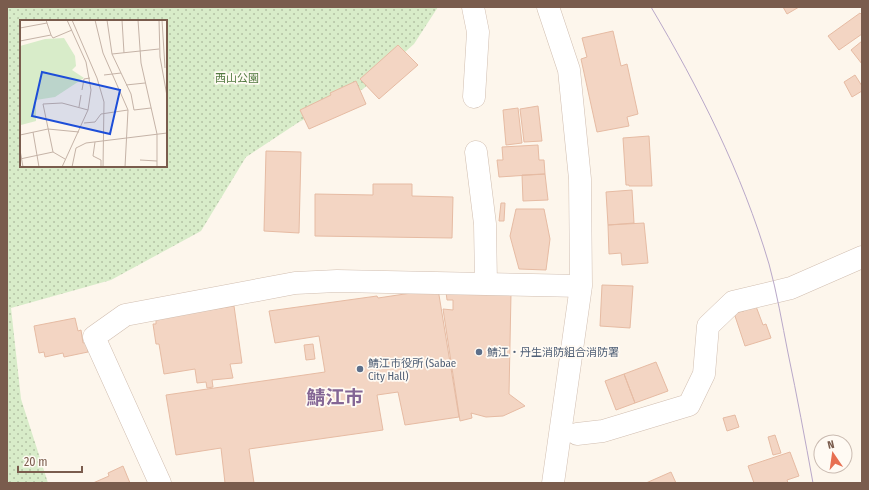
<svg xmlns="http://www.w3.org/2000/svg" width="869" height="490" font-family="'Fira Sans Condensed','Noto Sans JP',sans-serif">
<defs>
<pattern id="park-dots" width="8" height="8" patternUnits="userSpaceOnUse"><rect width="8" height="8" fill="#d8ecc9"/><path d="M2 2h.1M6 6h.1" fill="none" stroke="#b4c2a5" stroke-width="1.8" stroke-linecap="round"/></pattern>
</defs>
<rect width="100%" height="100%" fill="#fdf6ec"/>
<path fill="url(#park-dots)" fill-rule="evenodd" d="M7,7H438L414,44L363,89L299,122L246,157L201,231L111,280L11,308L21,399L48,483H7ZM21,21H166V166H21Z"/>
<path fill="#f3d5c3" stroke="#e6bba3" d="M783,7H799L787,14Z
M860,13L862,15V34L839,50L828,36Z
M613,31L621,66L627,64L638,114L627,117L629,126L597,132L581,59L587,57L582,38Z
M862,41V64L851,50Z
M398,45L418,65L379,99L360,79Z
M855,75L862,86V91L852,97L844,82Z
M356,81L366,104L309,129L300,110L331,95L330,93Z
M538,106L542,141L524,142L520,109Z
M518,108L522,143L506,145L503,110Z
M649,136L652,186H629V185H626L623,138Z
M538,145L539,160H544L545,174L499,177L497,160H503L502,147Z
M266,151L301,152L299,233L264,231Z
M545,174L548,200L523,201L522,175Z
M373,184H412V196L453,197L452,238L315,236V194L373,195Z
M632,190L634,223L608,225L606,192Z
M501,203H505L504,221H499Z
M516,209H544L550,239L546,270L519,269L510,236Z
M644,223L648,263L622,265L621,253L609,254L608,225Z
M602,285L633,286L630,328L600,326Z
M438,289L459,417L405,425L398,392L377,395L383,430L249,449L254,483H225L221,448L176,455L166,395L325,372L319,336L275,343L269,311L377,296L378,298Z
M446,292L511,293L509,394L525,406L503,416L486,417L471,413L472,418L460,421L443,309L453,310V300H447Z
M754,301L763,325L766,324L771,338L745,346L734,313L744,311Z
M234,306L242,363L230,364L233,378L212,380L213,387L207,388L206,382L197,383L195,369L164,374L159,344H156L153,324H156V318Z
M75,318L78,331L81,330L83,343L87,342L88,352L64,357L63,353L45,357L44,352L39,353L34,326Z
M313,344L315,359L306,360L304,345Z
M656,362L668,391L635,403L624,374Z
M624,374L635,403L616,410L605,381Z
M735,415L739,427L727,431L723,418Z
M775,435L781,453L773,455L768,437Z
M790,452L799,476L787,480L788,483H754L748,466Z
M123,466L130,483H93L109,476L108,473Z
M671,472L676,483H646Z"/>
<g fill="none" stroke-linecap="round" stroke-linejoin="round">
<g stroke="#d1beb0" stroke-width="23">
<path id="minor" d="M473,7L478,32L474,97
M548,7L569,70L580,179L581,286L553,483
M476,152L485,224L486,283
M577,434L603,431L689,405L704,374L708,326L733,302L791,288L862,257
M160,483L94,337L125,315L295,283L337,281L581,286"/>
</g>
<use href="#minor" stroke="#fff" stroke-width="22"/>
<path stroke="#b9a8c9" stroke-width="1" d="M651,7C699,88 742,173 769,264C777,293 782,323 788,353C797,396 805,439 813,483"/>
</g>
<g fill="#5c6f8a" stroke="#fffaf3" stroke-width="1.5">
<circle cx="479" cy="352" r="4"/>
<circle cx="360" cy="369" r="4"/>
</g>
<g text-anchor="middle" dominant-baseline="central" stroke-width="3.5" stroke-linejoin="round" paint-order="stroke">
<g font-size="11" fill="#537a41" stroke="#fffaf3">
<text x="237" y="78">西山公園</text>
</g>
<g font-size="11" fill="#4e5e75" stroke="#fffaf3" text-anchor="start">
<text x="487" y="352">鯖江・丹生消防組合消防署</text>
<text x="368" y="363">鯖江市役所 (Sabae<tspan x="368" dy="13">City Hall)</tspan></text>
</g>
<g font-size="19" font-weight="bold" fill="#846695" stroke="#fffaf3">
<text x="335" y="397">鯖江市</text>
</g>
</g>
<g transform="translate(20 20)">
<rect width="147" height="147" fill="#fdf6ec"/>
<path d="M44,18L55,36L56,46L52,50L64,58L35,77L16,80V101L1,105L0,26L25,19Z" fill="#d8ecc9"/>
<path fill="none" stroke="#bfe3e8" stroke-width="2" d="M147,13V34"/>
<path fill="none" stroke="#c5b3a7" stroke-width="1" d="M26,0L31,15M52,0L77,58L84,82L83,147M75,0L83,33L108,90L105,147M87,0L92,34L111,74L114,90L131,88M102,0L104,33M118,0L121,43L137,114V147M139,0L140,37L147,76M142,0L145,48M0,8L27,3M0,21L31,15L33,18L52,10M92,34L139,29M84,55L101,53M106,65L125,63M62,70L64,59L70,58M59,87L61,75M64,103L75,102L81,94L108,90M13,112L19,147M0,115L28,109L59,112M75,122L73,136L81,140V147M0,130L3,147M33,132L23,84L42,83L68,90M0,139L33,132L45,139M120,140L137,141M42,147L68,90L71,70L66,42L47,0M52,147L56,128L66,123L147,113"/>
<path fill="#1d4ed8" fill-opacity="0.15" stroke="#1d4ed8" stroke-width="2" d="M22,52L100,70L90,114L12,96Z"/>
<rect width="147" height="147" fill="none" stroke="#7a5c4d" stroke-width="2"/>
</g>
<rect width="869" height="490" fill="none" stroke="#7a5c4d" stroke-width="16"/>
<g transform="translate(833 454) rotate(347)"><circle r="19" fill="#fffaf3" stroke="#cabbb1"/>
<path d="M0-3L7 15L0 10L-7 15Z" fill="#e76f51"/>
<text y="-6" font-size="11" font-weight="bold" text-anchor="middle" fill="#7a5c4d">N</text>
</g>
<path d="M18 466v6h64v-6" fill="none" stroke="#7a5c4d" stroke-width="2"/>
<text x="24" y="466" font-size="12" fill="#7a5c4d" stroke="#fffaf3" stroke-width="3" paint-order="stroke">20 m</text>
</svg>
